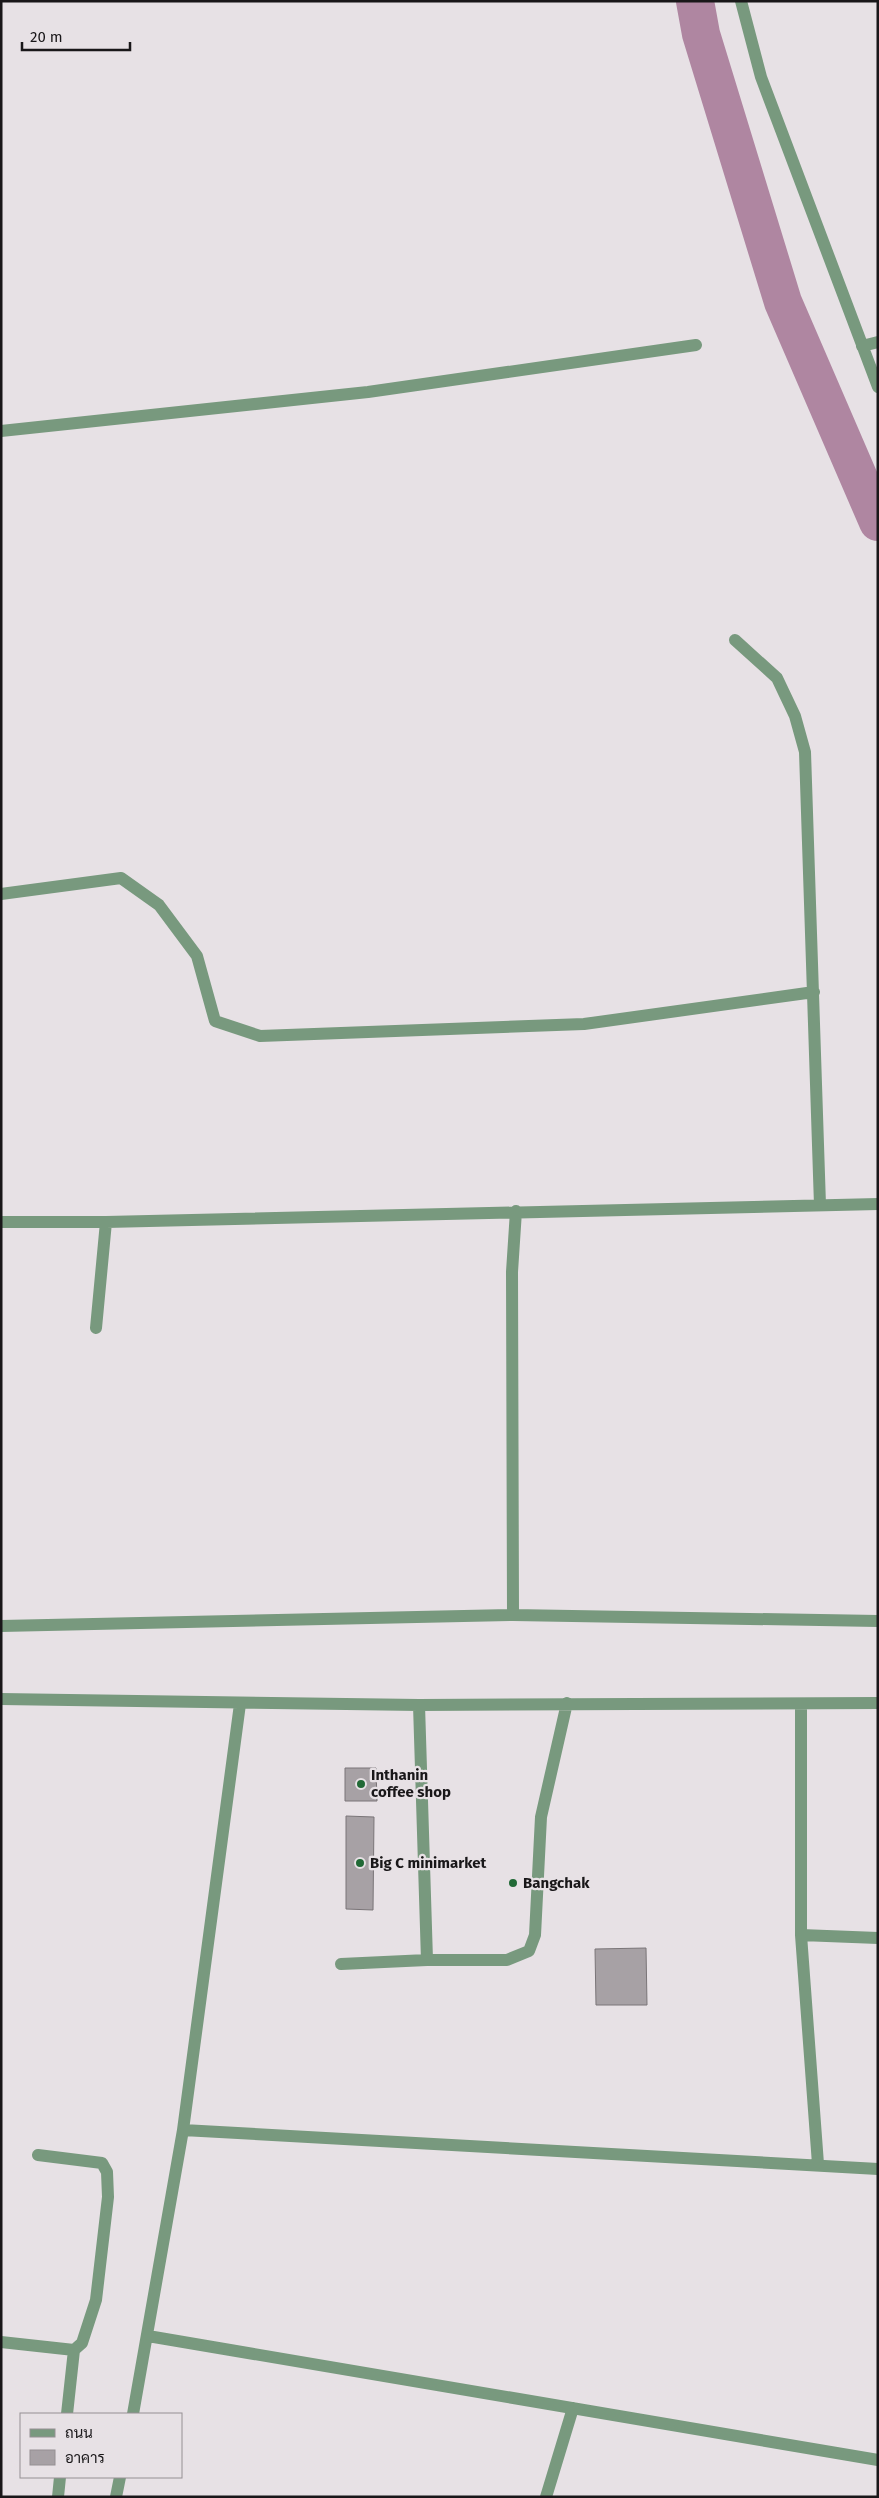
<svg xmlns="http://www.w3.org/2000/svg" width="879" height="2498" font-family="'Fira Sans',Sarabun,sans-serif">
<rect width="100%" height="100%" fill="#e7e1e5"/>
<g fill="none" stroke-linecap="round" stroke-linejoin="round">
<path stroke="#af86a1" stroke-width="38" d="M695,1L701,34L783,302L878,522"/>
</g>
<path fill="#a7a1a5" stroke="#7a7578" d="M345,1768H376L377,1801H345Z
M346,1816L374,1817L373,1910L346,1909Z
M646,1948L647,2005H596L595,1949Z"/>
<g fill="none" stroke-linecap="round" stroke-linejoin="round">
<path stroke="#78997e" stroke-width="12" d="M741,1L761,77L878,387
M862,346L878,342
M1,431L368,392L696,345
M735,640L777,678L795,716L805,752L820,1205
M1,894L121,878L159,905L197,956L215,1021L260,1036L584,1024L814,992
M1,1222H106L878,1204
M96,1328L106,1222
M513,1615L512,1272L516,1211
M1,1626L513,1615L878,1621
M1,1699L419,1705L878,1703
M801,1704V1935L818,2164
M419,1705L427,1960
M801,1935L878,1938
M341,1964L427,1960H507L529,1951L535,1935L541,1817L567,1703
M183,2130L878,2169
M148,2336L878,2460
M1,2342L74,2350L82,2343L96,2300L108,2197L107,2172L102,2163L38,2155
M67,2414L74,2350
M133,2414L183,2130L240,1704
M58,2497L60,2477
M116,2497L120,2477
M546,2497L573,2408"/>
</g>
<g fill="#216936" stroke="#e7e1e5" stroke-width="2">
<circle cx="361" cy="1784" r="5"/>
<circle cx="360" cy="1863" r="5"/>
<circle cx="513" cy="1883" r="5"/>
</g>
<g text-anchor="middle" dominant-baseline="central" stroke-width="4.5" stroke-linejoin="round" paint-order="stroke">
<g font-size="15" font-weight="bold" fill="#191719" stroke="#e7e1e5" text-anchor="start">
<text x="371" y="1775">Inthanin<tspan x="371" dy="17">coffee shop</tspan></text>
<text x="370" y="1863">Big C minimarket</text>
<text x="523" y="1883">Bangchak</text>
</g>
</g>
<rect width="879" height="2498" fill="none" stroke="#191719" stroke-width="5"/>
<rect x="20" y="2413" width="162" height="65" fill="#e7e1e5" stroke="#959093"/>
<rect x="30" y="2429" width="25" height="8" fill="#78997e" stroke="#959093"/>
<text x="65" y="2438" font-size="15" fill="#191719">ถนน</text>
<rect x="30" y="2450" width="25" height="15" fill="#a7a1a5" stroke="#959093"/>
<text x="65" y="2463" font-size="15" fill="#191719">อาคาร</text>
<path d="M22 42v8h108v-8" fill="none" stroke="#191719" stroke-width="2.5"/>
<text x="30" y="42" font-size="15" fill="#191719" stroke="#e7e1e5" stroke-width="4" paint-order="stroke">20 m</text>
</svg>
